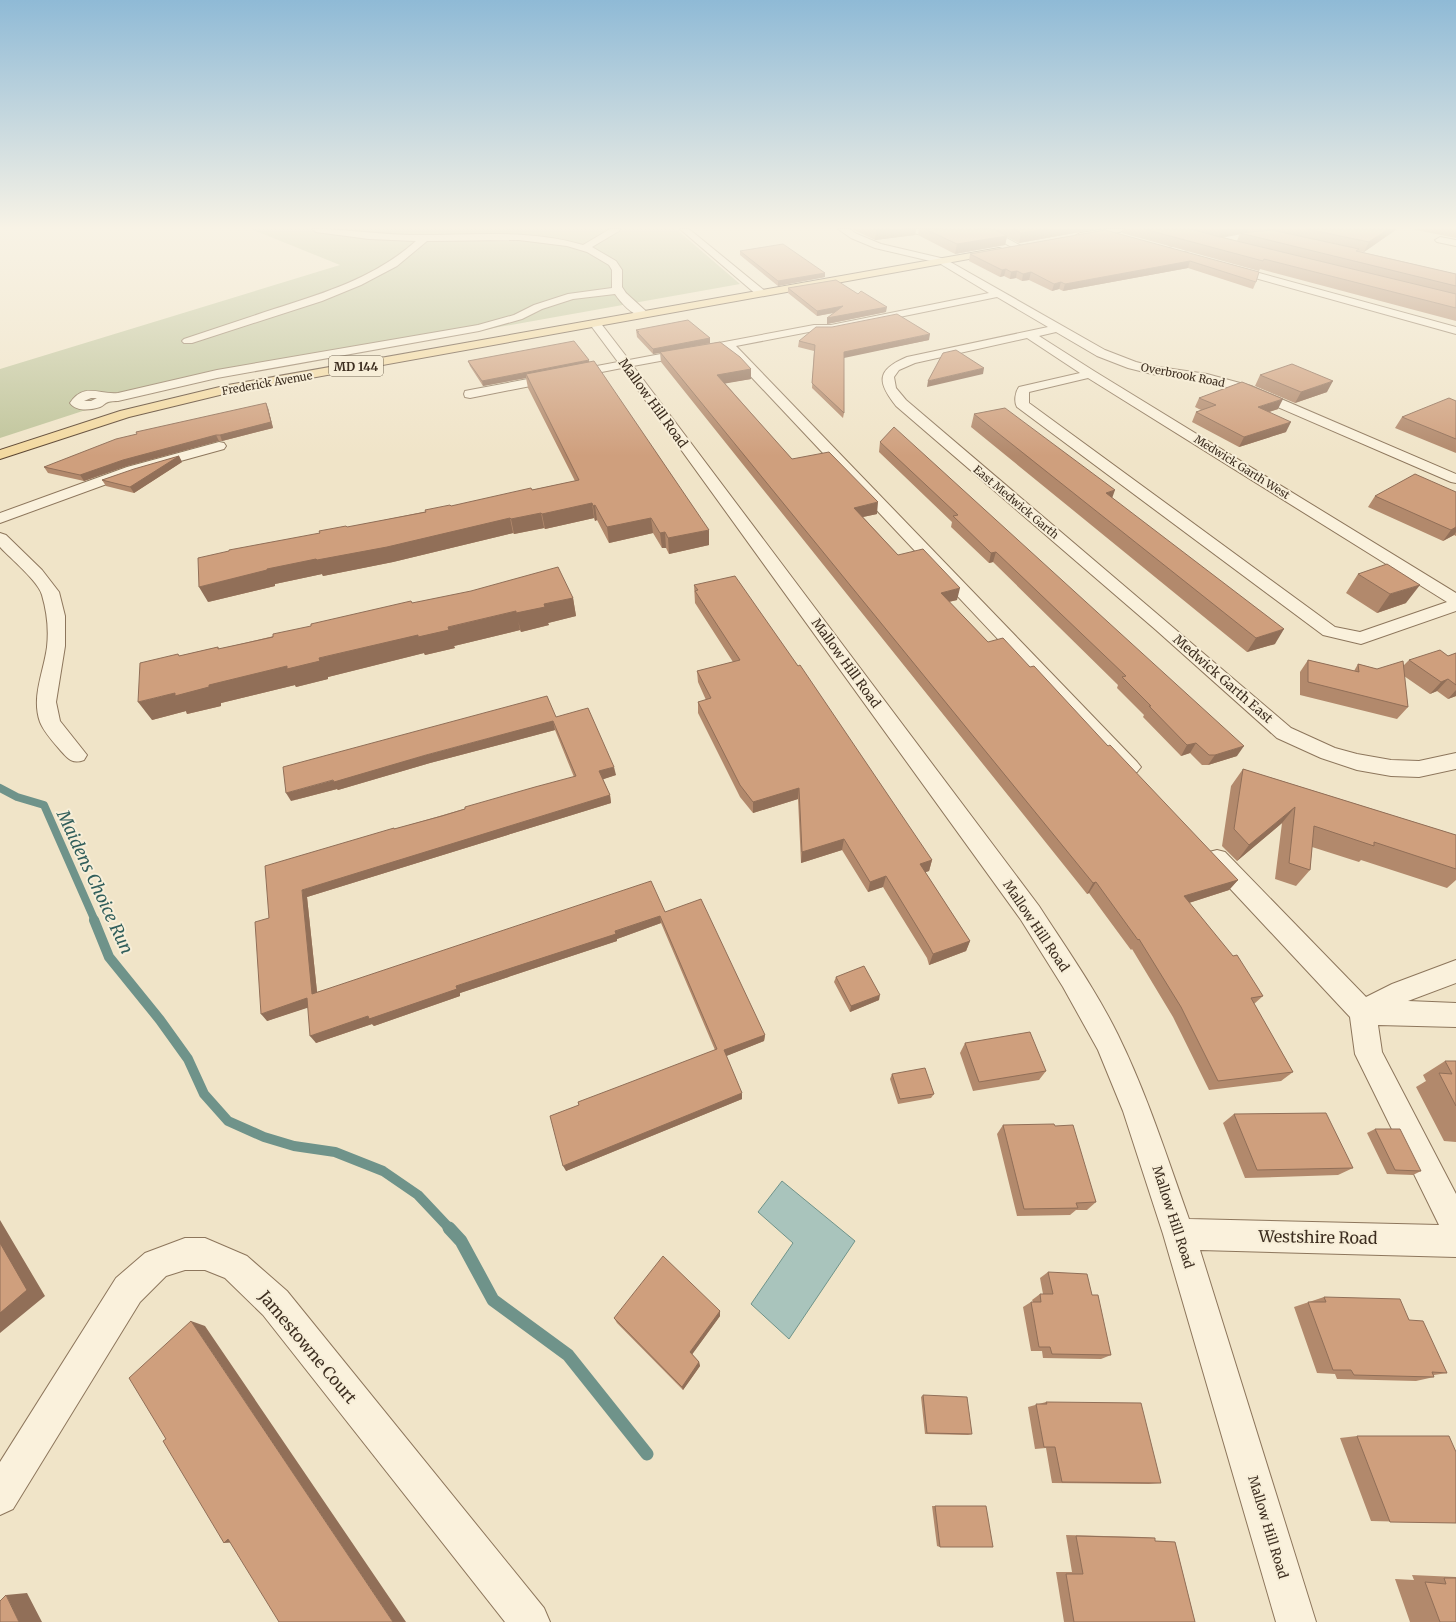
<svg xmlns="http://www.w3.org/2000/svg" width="1456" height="1622" font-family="Merriweather,serif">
<rect width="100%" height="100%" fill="#f0e4c8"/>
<path fill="#bfc49a" d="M251,229H676L740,284L253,371L156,390L95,407L0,438V369L340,265Z"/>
<path fill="#a9c4bc" stroke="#6f938a" d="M782,1181L855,1241L789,1339L751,1304L793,1243L758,1212Z"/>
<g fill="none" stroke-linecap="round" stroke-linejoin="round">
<path stroke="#6f938a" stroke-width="8" d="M0,788L17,797L44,805L95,921"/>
<path stroke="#6f938a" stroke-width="10" d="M94,920L109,957L160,1020L188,1059L204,1094L228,1121L264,1137L294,1146L335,1152L383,1171L418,1195L450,1229"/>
<path stroke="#6f938a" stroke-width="13" d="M449,1228L461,1241L493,1300L568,1355L647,1454"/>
<g stroke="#8d765c" stroke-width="2">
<path id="minor" d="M312,229C344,229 377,234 409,235C467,236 527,228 583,245L610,229H620L619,231L592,247L616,261L622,270V287L626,293L649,314L643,317C632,315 621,303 615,294L573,299L542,309L522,319L479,331L217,378L118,401C115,401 111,401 108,402C105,403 103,406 100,407C91,410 76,412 70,403C84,382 99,395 118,393L217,370L478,325L514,315L534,305L568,294L612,288V270L609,265L587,252L567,246L519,240L427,241L397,266L361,285L322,301L192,343H184L182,341L184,339C214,329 244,319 274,309C325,293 376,277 416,241L369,239L316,232ZM91,398H97L91,401H84Z
M680,229H689L765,291L766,293L765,295H757Z
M838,229H849L857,234L881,244L945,259L1105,350L1136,362L1152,366L1207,374L1251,386L1456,474V483L1451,482L1243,392L1206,382L1152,374L1128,368L1097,356L1056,332L1039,336L1094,371L1456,593V611L1361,644L1323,635L1017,407C1014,402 1015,392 1019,387L1080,373L1027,338L915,363L899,370L894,377L896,388L906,400L1291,728L1335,748L1357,754L1391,760L1419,761L1456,753V769L1419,777L1391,776L1357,770L1321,758L1277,738L1156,630L896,406C877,382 876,370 907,357L1048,327L997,297L831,331H814L736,346L1137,762L1141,767L1137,772L1130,775L1123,772L725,349L633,366L1039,906C1066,948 1096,990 1118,1035C1147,1094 1167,1157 1189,1219L1439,1225L1355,1054L1350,1017L1209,866L1205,859L1209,852L1217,850L1225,852L1366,997L1392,984L1456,960V983L1408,1001L1456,1003V1027L1378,1025L1382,1052L1456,1194V1257L1200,1250L1316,1622H1276L1163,1234L1123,1111L1098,1050L1063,987L1021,920L622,368L470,398L465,397L464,394L465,391L470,390L618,362L589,323L595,320L599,321L629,360L814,325H831L989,293L939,263L875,248L851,238ZM1088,378L1447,602L1360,632L1335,627L1029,403V392Z
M905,229H943C936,236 912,236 905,229Z
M979,229H990L1023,247L1018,250L1015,249Z
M1267,232L1272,235L1270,237L1247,239L1168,254L1163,251L1168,248L1247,233Z
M1440,237L1456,240V246L1437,242L1435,240Z
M1230,265L1456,327V334L1226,270L1225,268Z
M219,442L224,443L226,446L224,449L137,473L0,523V513L127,467Z
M0,533L6,535L42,570L59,592L65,616V646L56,702L60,721L87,755L84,760C73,764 69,760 61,751C54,743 44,732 40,722C31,697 44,671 47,647C49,629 47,612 42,595C39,582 10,558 0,547Z
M185,1238H205L247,1256L287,1291L544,1608L550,1622H505L263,1315L225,1278L205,1270H185L166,1276L140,1302L13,1509L0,1515V1462L116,1278L145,1253Z"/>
</g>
<g stroke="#5b4430" stroke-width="2">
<path id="major" d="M1106,229H1125L1120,232L1080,239L1075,236L1080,233Z
M999,248L1002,249L1004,251L1002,253L228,393L129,417L0,459V450L120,411L228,385Z"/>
</g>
<use href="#minor" fill="#faf1dc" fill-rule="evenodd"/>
<use href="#major" fill="#f3d9a0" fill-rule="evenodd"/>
</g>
<path fill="#b2896c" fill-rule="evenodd" d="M852,229H916L915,235L875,240Z
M919,229H1096L1019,243L1007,237L1005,245L955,254L918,235Z
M1123,229H1397L1364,252L1358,251L1456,274V321L1260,269L1259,271L1122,233ZM1263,231L1242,233L1247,232ZM1240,233L1237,241L1223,237Z
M1411,229H1456V238Z
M1105,230L1256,282L1253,289L1188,268L1063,291L1059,289L1052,291L1029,280L1022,281L1016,278L1010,279L1004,276L1000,277L969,261L970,254Z
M740,251L825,273V277L778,286L740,255Z
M788,288L858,294L886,312L827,324V318L834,313L817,316L788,293Z
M636,330L710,338V343L751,369V379L725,383L785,452L792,459L877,514L863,517L898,555L957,600L949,602L988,642L1030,667L1238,880L1229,890L1189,903L1263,996L1254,1004L1293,1072L1281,1081L1209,1090L1173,1017L1132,949L1131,950L1089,893L1087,894L661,362L660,353L653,354L637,337Z
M929,340L844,357V413L843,418L812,388L814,351L798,347L799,341Z
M468,361L590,362L709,545L669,554L666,548H662L653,533L609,543L597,520L595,521L594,518L545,529L544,528L514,534L513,533L393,562L323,576L322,574L275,584V586L208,602L320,533L575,481L528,388L526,378L483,386L470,366Z
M1260,375L1327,392L1295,403L1255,386Z
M1199,398L1278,409L1269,412L1286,432L1239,447L1192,422L1196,412L1201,410L1195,407Z
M1456,401V453L1395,428L1402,417Z
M268,408L273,428L222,441H219L127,466L84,481L48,473L44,467Z
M974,414L1112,498L1275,644L1247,652L971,427Z
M880,442L1237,756L1208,765H1202L1190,753L1181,756L1143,717L1144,715L1117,688L1118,685L993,562L989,563L951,527L952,522L879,452Z
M179,456L182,462L134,493L106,486L102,480Z
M1456,492V536L1454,535L1443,541L1368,507L1375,496Z
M1358,574L1406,603L1377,613L1346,593Z
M694,585L932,860L929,871L925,872L970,941L966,951L929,965L927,958L883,887L868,892L842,850L801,863L798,799L753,813L740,797L698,713V702L706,700L698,682L697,671L733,662L695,603Z
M573,598L576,616L548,623L549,625L521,632L520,630L454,646L455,648L425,655L424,653L328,677V679L296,687L295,685L221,703V706L187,714L186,711L152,720L179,656L218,647L219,649L412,603Z
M1456,653V696L1448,699L1437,691L1430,694L1404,676L1408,707L1397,719L1300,695V672L1308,660L1354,671L1358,664L1377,669L1403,666L1409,660L1448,656Z
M556,717L616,775L603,779L610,795L611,803L307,897L317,992L665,912L765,1035L764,1041L726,1056L742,1099L566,1171L579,1105L715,1050L661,923L617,939V941L460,993V996L374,1026L372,1024L316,1043L308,1007L267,1021L269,918L395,829L574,777L555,730L430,763L338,790L337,789L291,801Z
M1243,769L1456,835V880L1447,888L1361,860L1359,862L1312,847L1310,870L1296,886L1275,879L1282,823L1237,861L1222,846L1231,786Z
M836,977L879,1000L850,1012L834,982Z
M965,1043L1046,1071L1039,1080L973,1091L960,1053Z
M1445,1061H1456V1142L1444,1141L1416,1087L1426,1081L1423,1075Z
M892,1074L934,1094L931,1098L898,1104L890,1079Z
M1234,1114L1353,1168L1338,1175L1245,1178L1223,1123Z
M1003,1125L1055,1126L1096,1202L1087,1210H1076L1070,1215L1017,1216L997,1134Z
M1375,1129L1421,1171L1413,1175L1387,1174L1367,1133Z
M1048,1272L1092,1295L1111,1355L1101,1359L1043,1358L1042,1351H1031L1023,1307L1031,1302H1033L1032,1300L1040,1294H1043L1040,1278Z
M1324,1297L1409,1320L1447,1373L1434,1375V1377L1416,1381L1337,1379L1335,1374L1317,1373L1294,1307Z
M720,1311V1316L692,1354L699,1362L700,1366L683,1390L617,1323L614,1318Z
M923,1395L972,1434L968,1435L925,1434L921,1397Z
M1046,1402L1161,1483L1149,1484L1052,1483L1046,1448L1035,1449L1028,1407Z
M1357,1436L1456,1523L1371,1521L1340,1438Z
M932,1506H986L940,1547L937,1546Z
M1066,1535L1142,1537L1155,1538V1541L1175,1542L1195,1622H1064L1056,1572H1072Z
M1412,1575L1456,1577V1622H1410L1395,1579L1414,1580Z"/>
<path fill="#916f58" d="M890,229H916L915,235L875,240L876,230Z
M1047,229H1096L1019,243L1021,233Z
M1222,229H1248L1247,232L1218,238Z
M1388,229H1397L1364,252L1369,242Z
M1007,236L1005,245L955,254L957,244Z
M1190,261L1188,268L1063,291L1065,284Z
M1006,269L1004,276L1000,277L1002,270Z
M1017,271L1016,278L1010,279L1011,272Z
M1031,272L1029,280L1022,281L1023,274Z
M825,273V277L778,286V281Z
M1061,282L1059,289L1052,291L1054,284Z
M843,306L842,311L817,316V311Z
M887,307L886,312L827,324V318Z
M930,334L929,340L844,358V352Z
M710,338V343L653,354V349Z
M589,360L590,366L526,374V378L483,386L482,381Z
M984,368L983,374L927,387L928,381Z
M751,369V379L717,385V375Z
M1333,381L1327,392L1295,403L1301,392Z
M1283,399L1278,409L1253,417L1258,407Z
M266,403L268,408L273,428L222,441L220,435Z
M1291,422L1286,432L1239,447L1244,437Z
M216,435L219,441L127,466L84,481L80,475L123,460Z
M179,456L182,462L134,493L130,487Z
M1115,490L1110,504L1106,493Z
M878,502L877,514L853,519L854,508Z
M592,503L594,518L545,529L542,514Z
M595,505L597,520L595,521L593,506Z
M541,513L544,528L514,534L511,519Z
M510,518L513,533L393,562L323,576L322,574L275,584V586L208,602L199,587L267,569Z
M651,518L653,533L609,543L607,527Z
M1456,527V532L1454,535L1443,541L1451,530Z
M709,530V545L669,554L668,538Z
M665,532L666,548H662L660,533Z
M996,552L993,562L989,563L991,553Z
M1420,585L1406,603L1377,613L1390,594Z
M960,588L957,600L938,604L941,593Z
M573,598L576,616L548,623L549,625L521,632L516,613L544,604Z
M516,611L520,630L454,646L455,648L425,655L424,653L328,677V679L296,687L295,685L221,703V706L187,714L186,711L152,720L138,702Z
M1284,629L1275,644L1247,652L1256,638Z
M1448,679L1437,691L1430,694L1441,682Z
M1456,690V696L1448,699Z
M553,721L555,730L430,763L338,790L337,789L291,801L286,793L426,755Z
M1196,743L1190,753L1181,756L1187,745Z
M1244,746L1237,756L1208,765L1215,755Z
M614,767L616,775L601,780L599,771Z
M799,788L798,799L753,813V802Z
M610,795L611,803L307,897L318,1001L312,994L302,890Z
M1295,807L1282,823L1237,861L1249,845Z
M844,839L842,850L801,863L802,852Z
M932,860L929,871L917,875L920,864Z
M886,876L883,887L868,892L870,882Z
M1238,880L1229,890L1176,907L1184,896Z
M1096,882L1089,893L1087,894L1093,883Z
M660,916L661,923L617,939V941L460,993V996L374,1026L372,1024L316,1043L310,1036Z
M970,941L966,951L929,965L933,954Z
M880,995L879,1000L850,1012L851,1006Z
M307,998L313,1006L267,1021L261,1014Z
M765,1035L764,1041L724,1057V1050Z
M742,1093V1099L566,1171L563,1166Z
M0,1220L45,1296L0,1333Z
M720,1311V1316L691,1356L690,1352Z
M191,1321L205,1326L406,1622H393Z
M699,1362L700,1366L683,1390L682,1387Z
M228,1539L239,1542L224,1543Z
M27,1593L42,1622H19L6,1595Z"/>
<path fill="#cf9f7d" stroke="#916f58" d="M873,229H890L876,230Z
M925,229H994L1007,236L957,244Z
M1012,229H1047L1021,233Z
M1144,229H1191L1216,236L1456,294V308L1264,259L1263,261Z
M1307,229H1388L1369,242Z
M1105,230L1259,272L1256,282L1190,261L1065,284L1061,282L1054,284L1031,272L1023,274L1017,271L1011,272L1006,269L1002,270L970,254Z
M1272,230L1359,249L1356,251L1456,274V286L1240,233Z
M783,244L825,273L778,281L740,251Z
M836,280L858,294L861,291L887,307L827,318L843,306L817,311L788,288Z
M897,314L930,334L844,352V413L812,383L815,345L799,341L816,327H832Z
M688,320L710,338L653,349L637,332H639L636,330Z
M574,341L589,360L482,381L468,361Z
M720,342L740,357L751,369L717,375L792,459L829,452L878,502L854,508L898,555L923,549L960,588L941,593L988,642L1003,638L1030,667L1034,666L1108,746L1110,745L1238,880L1184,896L1233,956L1237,955L1263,996L1251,998L1293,1072L1218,1081L1181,1007L1139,939L1138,940L1096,882L1093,883L660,352Z
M956,350L984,368L928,381L943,353Z
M594,361L709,530L668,538L665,532L660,533L651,518L607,527L595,505L593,506L592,503L542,514L541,513L511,519L510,518L387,547L317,560L316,559L267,569V570L199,587L198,558L229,551V550L320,533L319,531L346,526L347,527L426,512L425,510L450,505L451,506L531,488L532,490L579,480L526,374Z
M1292,364L1333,381L1301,392L1260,375Z
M1242,382L1247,384L1283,399L1258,407L1291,422L1244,437L1196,412L1216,405L1199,398Z
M1449,398L1456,401V439L1402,417Z
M266,403L271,422L220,435H216L123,460L80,475L44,467L116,439L137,434L136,432Z
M1005,408L1115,490L1106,493L1284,629L1256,638L974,414Z
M894,427L1244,746L1215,755H1209L1196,743L1187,745L1149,706H1151L1122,677L1126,676L996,552L991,553L953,516L958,515L880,442Z
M179,456L130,487L102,480L134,469Z
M1415,474L1456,492V527L1451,530L1375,496Z
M1387,564L1420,585L1390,594L1358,574Z
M558,567L573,598L544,604L545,607L516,613V611L448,627L449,630L418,637V635L319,658L320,661L287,669V666L209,685V687L175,696V693L138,702L140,663L178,654L179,656L218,647V649L246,643L273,637V634L311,626V624L411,601L412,603L471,591Z
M735,576L798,666L800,665L932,860L920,864L970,941L933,954L930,948L886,876L870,882L844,839L802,852L799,788L753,802L740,785L698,702L711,698L697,671L740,660L695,591L698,590L694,585Z
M1440,650L1448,656L1456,653V685L1448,679L1441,682L1409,660Z
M1308,660L1359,672L1358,664L1377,669L1403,661L1408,707L1308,682Z
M547,696L556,717L588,708L614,767L599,771L610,795L302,890L312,994L651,881L665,912L701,899L765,1035L724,1050L742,1093L563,1166L550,1116L579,1105L578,1102L615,1088L717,1049L660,916L615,931L616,934L456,986L457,989L369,1019L368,1016L310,1036L307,998L261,1014L255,922L269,918L265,866L394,828V829L442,816L465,809V807L535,787L576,776L553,721L426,755L334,782L333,780L286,793L283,767Z
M1243,769L1456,835V869L1374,842V846L1314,826L1310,870L1289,863L1295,807L1249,845L1234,829Z
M864,966L880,995L851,1006L836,977Z
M1030,1032L1046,1071L979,1082L965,1043Z
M1445,1061H1456V1106L1439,1073L1452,1074Z
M925,1068L934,1094L900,1099L892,1074Z
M1326,1113L1353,1168L1257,1170L1234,1114Z
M1054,1124L1055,1126L1073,1125L1096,1202L1076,1203L1078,1208L1024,1209L1003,1125Z
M1375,1129H1400L1421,1171L1395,1170Z
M0,1243L27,1290L0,1313Z
M663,1256L720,1311L690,1352L699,1362L682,1387L614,1318Z
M1048,1272L1087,1274L1092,1295H1098L1111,1355L1052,1354L1050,1347H1039L1031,1302H1041L1040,1294H1053Z
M1324,1297L1400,1299L1409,1320L1423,1321L1447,1373L1432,1372L1434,1377L1354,1375L1351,1370H1333L1308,1302H1326Z
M191,1321L393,1622H279L228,1539L224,1543L163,1441L166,1439L129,1378Z
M923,1395L967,1397L972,1434L927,1433Z
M1046,1402L1141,1403L1161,1483L1062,1482L1055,1447H1044L1036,1404H1047Z
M1357,1436H1449L1456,1452V1523L1390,1522Z
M935,1506H986L993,1547H940Z
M1076,1536L1155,1538V1541L1175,1542L1195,1622H1074L1066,1574H1083Z
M1444,1578H1456V1622H1440L1425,1582L1446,1584Z
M6,1595L19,1622H0V1601Z"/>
<linearGradient id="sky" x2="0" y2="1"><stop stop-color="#8fbad6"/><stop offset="0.5" stop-color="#f8f3e6"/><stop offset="1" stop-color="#f8f3e6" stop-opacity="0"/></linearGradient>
<rect width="1456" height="456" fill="url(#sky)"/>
<g text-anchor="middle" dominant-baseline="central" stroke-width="4" stroke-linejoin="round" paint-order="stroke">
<g font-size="11" fill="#3d2e20" stroke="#f7eed8">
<text transform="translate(1183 375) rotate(11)">Overbrook Road</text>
<text transform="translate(267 383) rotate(-10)">Frederick Avenue</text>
<text transform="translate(1242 467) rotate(32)">Medwick Garth West</text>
<text transform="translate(1016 502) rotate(40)">East Medwick Garth</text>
</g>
<rect fill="#f7eed8" stroke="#756857" stroke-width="1" x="329" y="356" width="54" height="20" rx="3"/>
<g font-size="12" font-weight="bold" fill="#3d2e20">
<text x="356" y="366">MD 144</text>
</g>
<g font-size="13" fill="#3d2e20" stroke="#f7eed8">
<text transform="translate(653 403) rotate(54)">Mallow Hill Road</text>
<text transform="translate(846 663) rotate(54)">Mallow Hill Road</text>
<text transform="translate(1223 679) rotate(41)">Medwick Garth East</text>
<text transform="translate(1036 926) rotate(56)">Mallow Hill Road</text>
<text transform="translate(1173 1217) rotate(72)">Mallow Hill Road</text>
<text transform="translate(1268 1527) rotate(73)">Mallow Hill Road</text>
</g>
<g font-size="16" fill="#3d2e20" stroke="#f7eed8">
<text transform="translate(1318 1237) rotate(1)">Westshire Road</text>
<text transform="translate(308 1347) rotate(50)">Jamestowne Court</text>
</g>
<g font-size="17" font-style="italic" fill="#2f5d5a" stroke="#f7eed8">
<text transform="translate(95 882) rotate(65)">Maidens Choice Run</text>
</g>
</g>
</svg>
